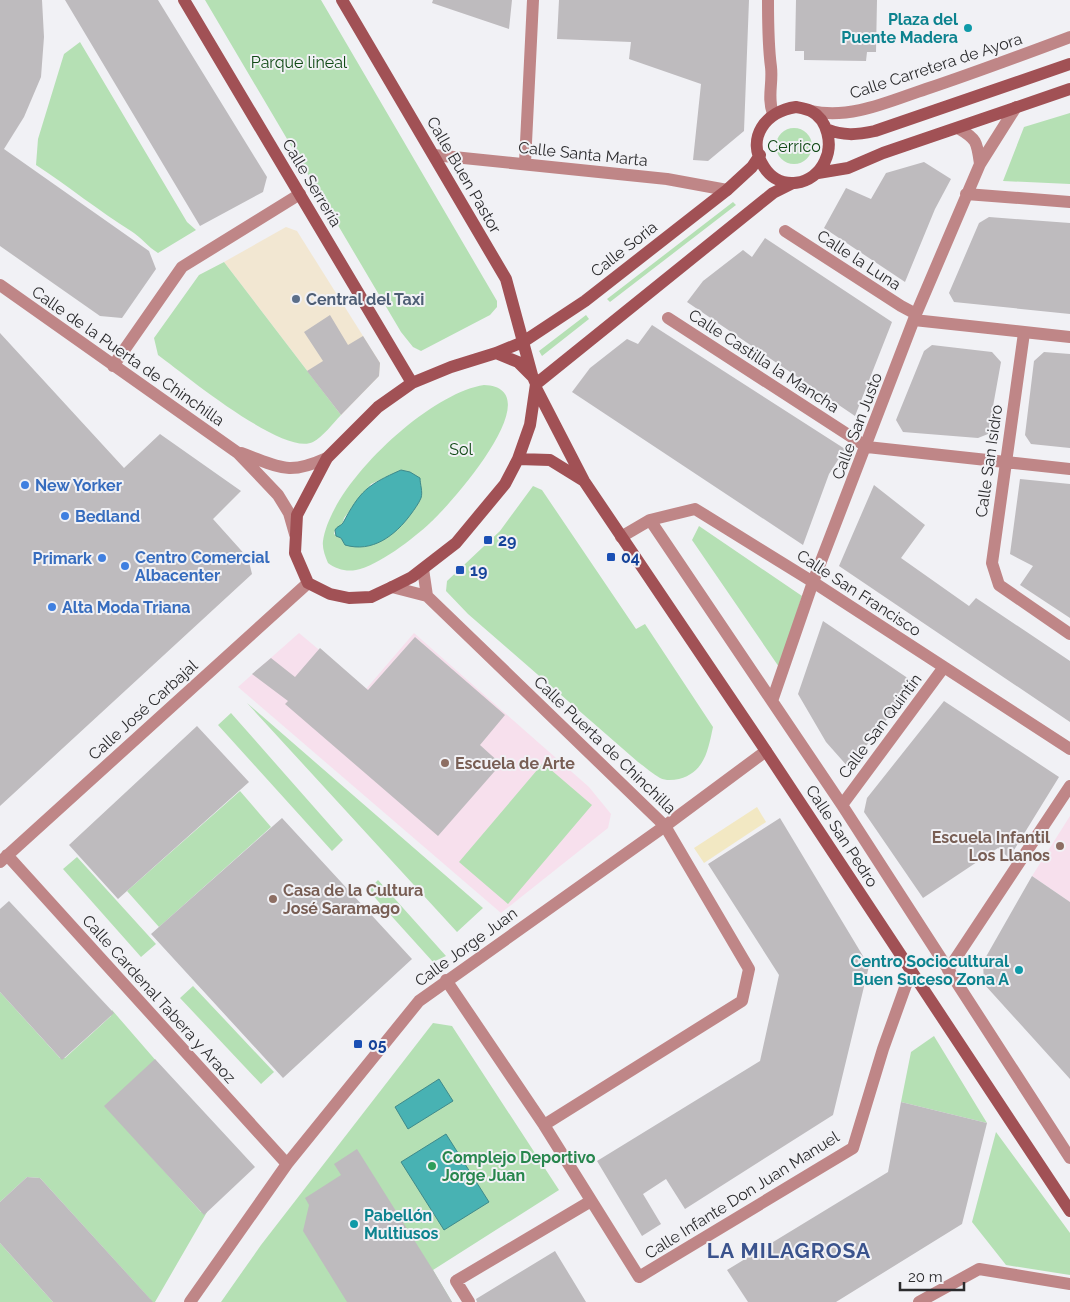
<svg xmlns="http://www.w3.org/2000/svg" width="1070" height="1302" font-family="Raleway,sans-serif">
<rect width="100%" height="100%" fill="#f1f1f5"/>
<path fill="#f2e7d2" d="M286,227L297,231L380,363L379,376L341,415L224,262Z"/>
<path fill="#f7e0ed" d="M299,633L366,689L414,633L589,787L611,814L608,828L501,913L238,687Z
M1070,816V902L1032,876Z"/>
<path fill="#b5e0b4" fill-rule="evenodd" d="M205,0H321L497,301V307L490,315L421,351L413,347L401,332Z
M80,42L187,222L196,230L158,253C148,247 141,237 131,231C99,211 68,186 36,165L38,139L64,54Z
M1070,113V184L1003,181L1024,127Z
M776 146a18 18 0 1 1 36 0a18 18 0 1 1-36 0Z
M733,202L736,205L610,302L607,299Z
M224,262L341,415C333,423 323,437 313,442C284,457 184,374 158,355L154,338L199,275Z
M586,315L589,319L542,356L539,351Z
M484,385C554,388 450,505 430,523C414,538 378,566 356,570C346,572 336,569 328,563C325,556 322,548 323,541C331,484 429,393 484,385ZM401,470L421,497L405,522L345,545L341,538L334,534L335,530L342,526L344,518L371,484Z
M533,486L542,490L636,629L645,624L713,727C708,750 705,772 679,779C673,780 666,781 660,778C653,774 645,767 638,762L468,614L446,591L447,581L500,531Z
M699,526L802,596L779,667L692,540Z
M247,703L483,908L457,932Z
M231,713L343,840L332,851L218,725Z
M543,763L592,805L508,904L459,862Z
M240,791L271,827L159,927L127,891Z
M77,857L156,944L141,957L63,869Z
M378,880L446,956L433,962L368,890Z
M193,986L274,1072L261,1084L180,998Z
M0,992L60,1058H65L111,1016L112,1010L158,1063L147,1152L201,1212H207L155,1302H150V1299L40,1178L27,1177L0,1202Z
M433,1023L452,1026L559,1190L433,1270L452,1302H221L261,1245Z
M934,1036L987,1123L901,1102L911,1052Z
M996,1132L1070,1233V1275L1006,1265L972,1222Z
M0,1243L53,1302H0Z"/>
<path fill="#f2e8c3" d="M757,807L766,822L704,863L694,848Z"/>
<path fill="#48b2b3" stroke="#3f8a8b" d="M401,470L410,472L420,478C420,484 423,492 421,498C419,503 414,510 411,514C395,536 372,553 345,545L341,538L336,536L335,530C337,526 341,526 343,523C360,491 367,485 401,470Z
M439,1079L453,1101L408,1129L395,1107Z
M446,1134L489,1202L444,1230L401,1162Z"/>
<path fill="#bebbbe" d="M0,0H42L44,37L41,77L24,117L4,149L149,251L156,269L122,318L100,316L0,246Z
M65,0H158L267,177L263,192L200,226Z
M433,0H512L509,29L432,3Z
M559,0H749L744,131L708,161L693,160L701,84L629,59L631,42L557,39Z
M796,0H877L876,52H867L866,61L804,60V51H795Z
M924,162L951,179L935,209L905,282L824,228L846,188L871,199L886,173Z
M989,217L1070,223V314L954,302L949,293L979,223Z
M765,238L892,322L855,416L687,302L703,281L743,250L752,257Z
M330,315L348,345L363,336L380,363L379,376L341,415L307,371L323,361L304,332Z
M652,325L845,449L829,474L803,545L572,392L590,368L627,339L638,344Z
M0,333L124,468L160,434L241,491L213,519L248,558L252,574L0,806Z
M932,345L992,352L1001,362L988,434L978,438L903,432L896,420L924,351Z
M1044,352L1070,354V448L1031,444L1025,435L1034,361Z
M1020,479L1070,484V618L1020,585L1033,566L1010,554Z
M874,485L925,525L901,558L969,606L976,598L1070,661V722L839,566Z
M823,621L915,683L849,768L826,742L798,694Z
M415,637L505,715L480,745L501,764L438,836L285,704L288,701L252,674L271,658L295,677L320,648L368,690Z
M944,701L1059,777L1009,858L998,848L923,898L864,812L867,798Z
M197,726L249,782L118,899L69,845Z
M282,818L412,959L283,1078L151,934Z
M780,818L869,966L833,1115L685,1209L666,1179L643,1194L661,1224L642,1236L597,1161L760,1061L779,975L708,864Z
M1032,876L1070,902V1079L984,984L983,962Z
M9,901L114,1013L62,1060L0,992V909Z
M155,1059L255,1167L204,1215L104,1106Z
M901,1102L987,1123L962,1224L836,1302H748L727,1270L888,1172Z
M357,1149L433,1270L452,1302H347L303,1231L309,1205L305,1198L341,1175L334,1164Z
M27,1177L40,1178L153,1302H53L0,1243V1202Z
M555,1251L586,1302H477L476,1299Z"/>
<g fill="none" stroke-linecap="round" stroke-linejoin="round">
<path stroke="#bf8687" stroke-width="12" d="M768,0C768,23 768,45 771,67C773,84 767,97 773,114
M811,111C850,120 890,101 926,89C974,73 1022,55 1070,37
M958,128C977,139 977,142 980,164L1016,107
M434,155L667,179L727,190
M525,163L533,0
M966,194L1070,202
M785,231L901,306L916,314
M0,285L238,453L278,495L289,513L295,534
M668,318L867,447L1070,469
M914,320L1070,337
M1024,333L992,563L999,585L1070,634
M113,366L182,267L300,194
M241,453C280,467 287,476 327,458
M650,520L842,805L1070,1158
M621,537L650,520L695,509L813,582L1070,749
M423,569L427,596
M392,587L427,596
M427,596L665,826L749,969L742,1001L544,1125
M772,701L813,582L916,314L980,164
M842,805L944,667
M7,855L287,1164
M0,862L308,583
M948,970L1070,786
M446,980L544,1125L639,1277L853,1148L883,1049L911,971
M190,1302L287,1164L419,1001L665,826L766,751
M469,1302L456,1281L591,1201
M919,1302L979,1269L1070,1284"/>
<path stroke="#a15155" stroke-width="12" d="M184,0L412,383
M342,0L506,279L532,375
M796,107C801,108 807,109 811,111C828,120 833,145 825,161C814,186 780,192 764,167C745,138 766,111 796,107Z
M826,129C844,136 856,135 875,131L1070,64
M818,173L848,168L883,153L1070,89
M496,353L518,362L533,377L536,384L530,425L518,459L505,484L456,543L412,577L392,587L371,597L349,598L330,594L308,583L295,553L297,515L327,458L378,407L412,383L451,367L496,353L523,342L585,301L727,190L752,167L760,155
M536,384L773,193L791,184
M536,388L584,481L766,751L1070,1211
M518,459L550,460L584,481"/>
</g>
<g fill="#0f9aa8" stroke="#f1f1f5" stroke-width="2">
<circle cx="968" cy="28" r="5"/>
<circle cx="1019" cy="970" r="5"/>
<circle cx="354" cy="1224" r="5"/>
</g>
<circle fill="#5c6f8a" stroke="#f1f1f5" stroke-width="2" cx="296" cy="299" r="5"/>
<g fill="#3f7fe0" stroke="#f1f1f5" stroke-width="2">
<circle cx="25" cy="485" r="5"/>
<circle cx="65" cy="516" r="5"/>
<circle cx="102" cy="558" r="5"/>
<circle cx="125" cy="566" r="5"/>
<circle cx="52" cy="607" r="5"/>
</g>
<g fill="#1a4fb4" stroke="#f1f1f5" stroke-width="2">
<rect x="483" y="535" width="10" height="10" rx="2.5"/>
<rect x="606" y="552" width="10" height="10" rx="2.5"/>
<rect x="455" y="565" width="10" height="10" rx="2.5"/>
<rect x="353" y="1039" width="10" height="10" rx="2.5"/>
</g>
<g fill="#8d6e63" stroke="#f1f1f5" stroke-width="2">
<circle cx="445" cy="763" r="5"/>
<circle cx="1060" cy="846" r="5"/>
<circle cx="273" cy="899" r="5"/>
</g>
<circle fill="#2e9e5b" stroke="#f1f1f5" stroke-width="2" cx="432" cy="1166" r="5"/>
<g text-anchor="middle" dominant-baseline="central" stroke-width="4" stroke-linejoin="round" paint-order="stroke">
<g font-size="16" font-weight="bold" fill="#0d838f" stroke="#f1f1f5" text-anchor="end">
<text x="958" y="19">Plaza del<tspan x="958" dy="18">Puente Madera</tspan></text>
<text x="1009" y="961">Centro Sociocultural<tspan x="1009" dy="18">Buen Suceso Zona A</tspan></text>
<text x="364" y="1215" text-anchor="start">Pabellón<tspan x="364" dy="18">Multiusos</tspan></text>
</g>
<g font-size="16" fill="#104915" stroke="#f1f1f5">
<text x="299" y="62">Parque lineal</text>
<text x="794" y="146">Cerrico</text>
<text x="461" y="449">Sol</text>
</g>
<g font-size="16" fill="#2b2b2d" stroke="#f1f1f5">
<text transform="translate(936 66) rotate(-18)">Calle Carretera de Ayora</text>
<text transform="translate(583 154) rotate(6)">Calle Santa Marta</text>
<text transform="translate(464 175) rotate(60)">Calle Buen Pastor</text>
<text transform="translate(312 183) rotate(59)">Calle Serrería</text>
<text transform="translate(624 249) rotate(-38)">Calle Soria</text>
<text transform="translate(859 260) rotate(33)">Calle la Luna</text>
<text transform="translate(128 356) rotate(35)">Calle de la Puerta de Chinchilla</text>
<text transform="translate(764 361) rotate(33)">Calle Castilla la Mancha</text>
<text transform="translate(857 426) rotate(-69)">Calle San Justo</text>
<text transform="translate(989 461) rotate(-82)">Calle San Isidro</text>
<text transform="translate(859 593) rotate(33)">Calle San Francisco</text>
<text transform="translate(143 710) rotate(-42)">Calle José Carbajal</text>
<text transform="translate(880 726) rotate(-53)">Calle San Quintín</text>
<text transform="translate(605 745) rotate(44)">Calle Puerta de Chinchilla</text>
<text transform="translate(842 836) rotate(57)">Calle San Pedro</text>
<text transform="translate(466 947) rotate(-36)">Calle Jorge Juan</text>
<text transform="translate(159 999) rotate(48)">Calle Cardenal Tabera y Araoz</text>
<text transform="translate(742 1195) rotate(-32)">Calle Infante Don Juan Manuel</text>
</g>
<g font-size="16" font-weight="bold" fill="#4e5e75" stroke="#f1f1f5" text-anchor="start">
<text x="306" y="299">Central del Taxi</text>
</g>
<g font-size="16" font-weight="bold" fill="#366cbe" stroke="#f1f1f5" text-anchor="start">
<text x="35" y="485">New Yorker</text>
<text x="75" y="516">Bedland</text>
<text x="135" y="557">Centro Comercial<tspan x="135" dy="18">Albacenter</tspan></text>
<text x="92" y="558" text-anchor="end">Primark</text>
<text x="62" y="607">Alta Moda Triana</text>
</g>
<g font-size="16" font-weight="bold" fill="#164399" stroke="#f1f1f5" text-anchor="start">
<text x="498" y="540">29</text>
<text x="621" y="557">04</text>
<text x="470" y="570">19</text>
<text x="368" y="1044">05</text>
</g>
<g font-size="16" font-weight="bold" fill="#785e54" stroke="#f1f1f5" text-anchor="start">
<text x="455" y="763">Escuela de Arte</text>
<text x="1050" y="837" text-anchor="end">Escuela Infantil<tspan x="1050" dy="18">Los Llanos</tspan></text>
<text x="283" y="890">Casa de la Cultura<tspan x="283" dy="18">José Saramago</tspan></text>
</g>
<g font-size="16" font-weight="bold" fill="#27864d" stroke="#f1f1f5" text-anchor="start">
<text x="442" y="1157">Complejo Deportivo<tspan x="442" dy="18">Jorge Juan</tspan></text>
</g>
<g font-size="21" font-weight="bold" letter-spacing="1" fill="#3b538d" stroke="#f1f1f5">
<text x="789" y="1250">LA MILAGROSA</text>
</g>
</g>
<path d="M900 1282v8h64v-8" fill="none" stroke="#2b2b2d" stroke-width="2.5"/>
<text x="908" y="1282" font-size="15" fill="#2b2b2d" stroke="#f1f1f5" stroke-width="4" paint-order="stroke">20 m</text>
</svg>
